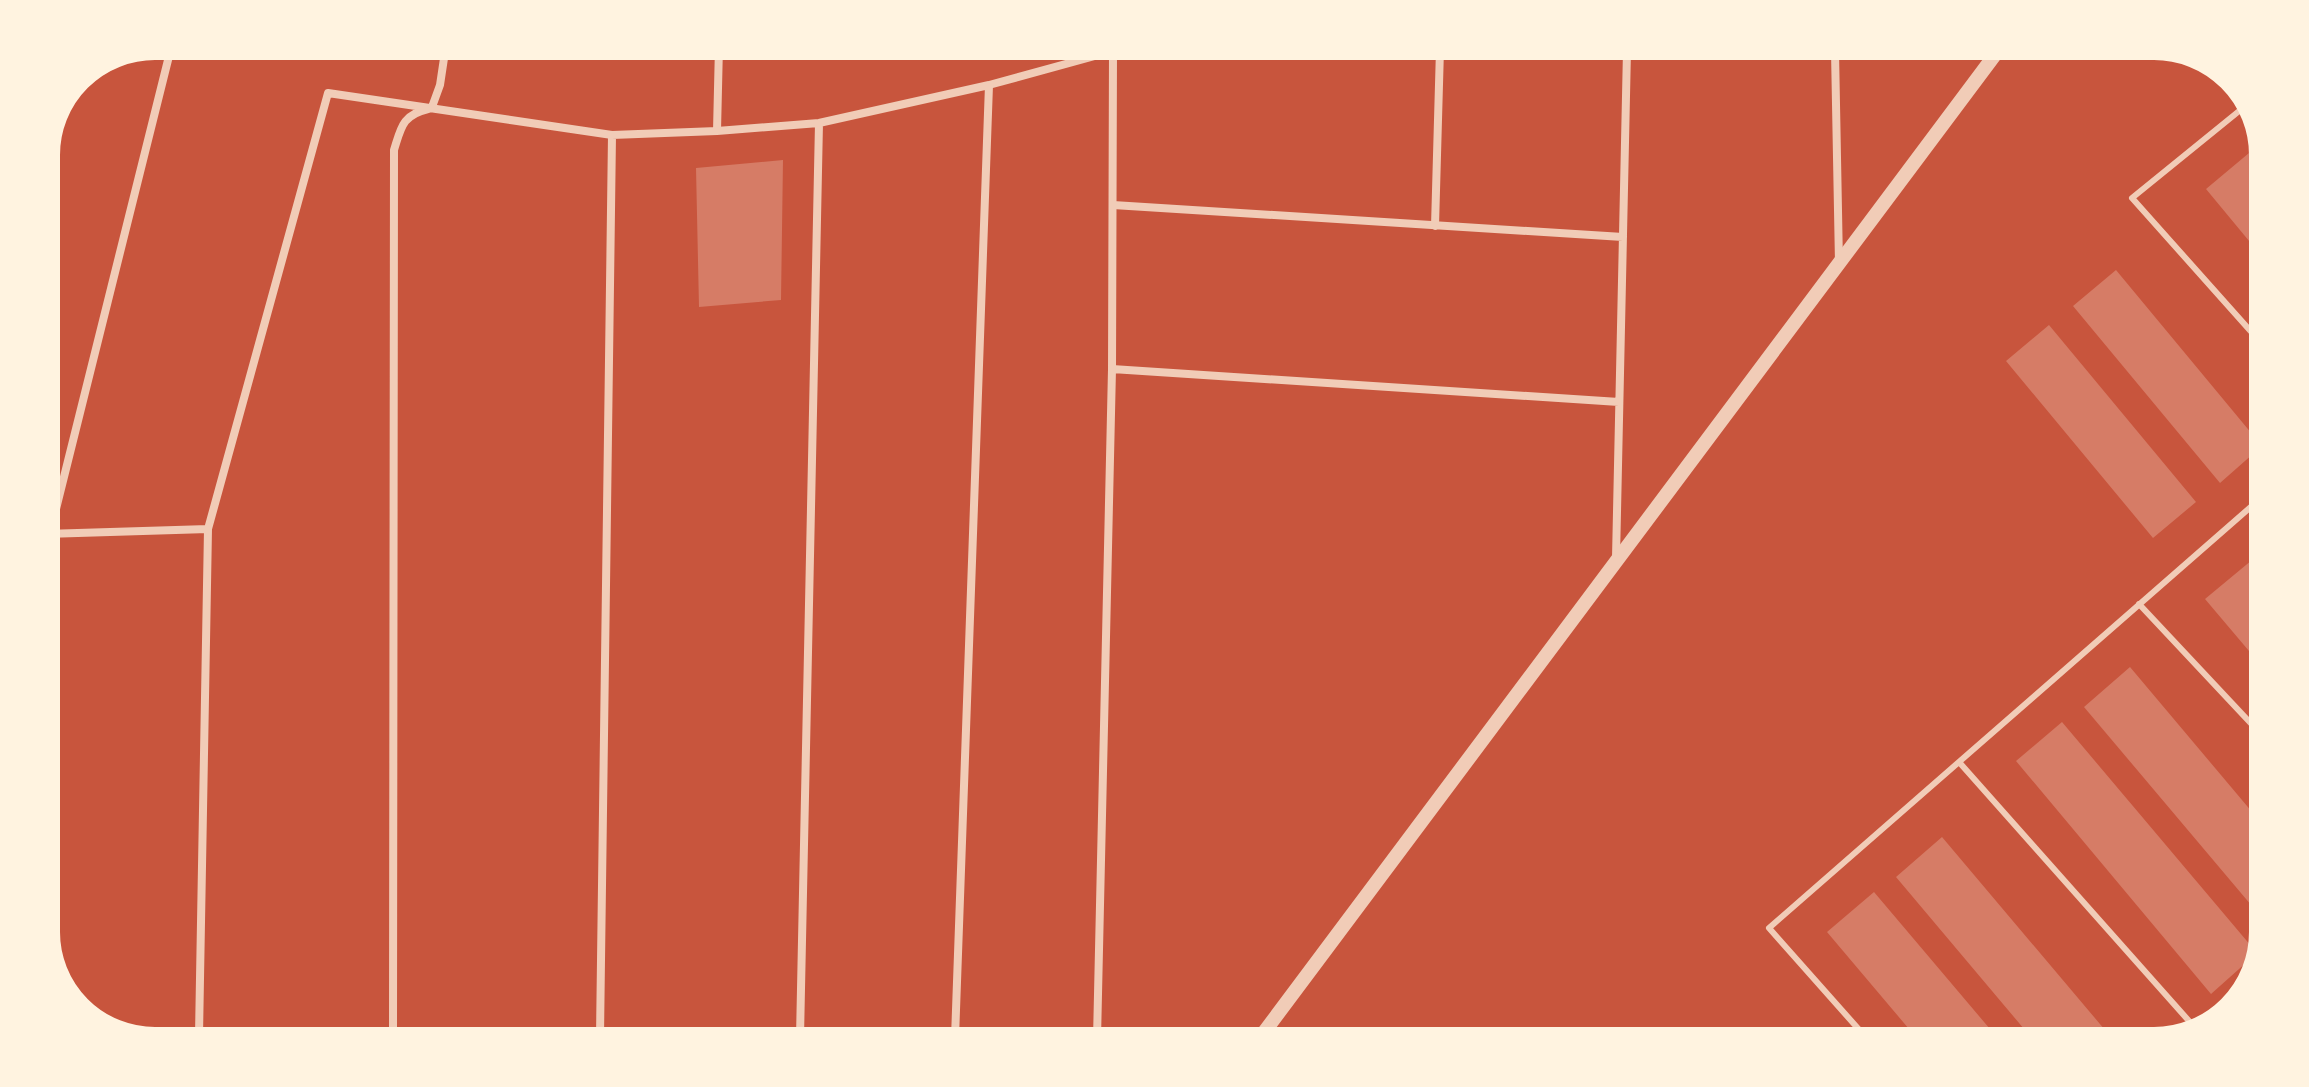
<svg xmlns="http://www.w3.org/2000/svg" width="2309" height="1087" font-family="Signika,sans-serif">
<rect width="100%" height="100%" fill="#c8553d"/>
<path fill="#d67c66" d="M2249,153L2265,172L2264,259L2206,189Z
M783,160L781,300L699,307L696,168Z
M2116,270L2262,446L2220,483L2073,306Z
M2049,325L2196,502L2153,538L2006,361Z
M2252,560L2260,570V664L2205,599Z
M2130,667L2258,819L2257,912L2084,707Z
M2062,722L2257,953L2211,994L2016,761Z
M1942,837L2116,1043L2035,1042L1896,877Z
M1874,892L2001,1042H1920L1827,932Z"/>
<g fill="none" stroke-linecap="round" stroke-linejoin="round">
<path stroke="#f1ccb7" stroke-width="6" d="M2249,103L2132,198L2263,345
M2139,604L2259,732
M1959,762L2197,1030
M1870,1042L1769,928L2261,498"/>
<path stroke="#f1ccb7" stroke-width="8" d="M1835,51L1839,263
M432,107L440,85L446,45
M717,131L719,46
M1113,205L1623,237
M1435,226L1440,49
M1112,369L1619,402
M50,533L172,44
M45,534L208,529
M1616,558L1627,50
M199,1035L208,529L328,93L612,135L717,131L819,123L989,85L1113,51L1112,369L1097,1039
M393,1036L394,150C401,128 402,115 428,109
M600,1036L612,135
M800,1037L819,123
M955,1038L989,85"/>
<path stroke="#f1ccb7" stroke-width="14" d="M1259,1039L1997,52"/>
</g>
<path d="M0 0H2309V1087H0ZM155 58H2154A97 97 0 0 1 2251 155V932A97 97 0 0 1 2154 1029H155A97 97 0 0 1 58 932V155A97 97 0 0 1 155 58Z" fill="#fff3e0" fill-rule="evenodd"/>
<path fill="none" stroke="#fff3e0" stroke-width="4" d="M155 58H2154A97 97 0 0 1 2251 155V932A97 97 0 0 1 2154 1029H155A97 97 0 0 1 58 932V155A97 97 0 0 1 155 58Z"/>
</svg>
